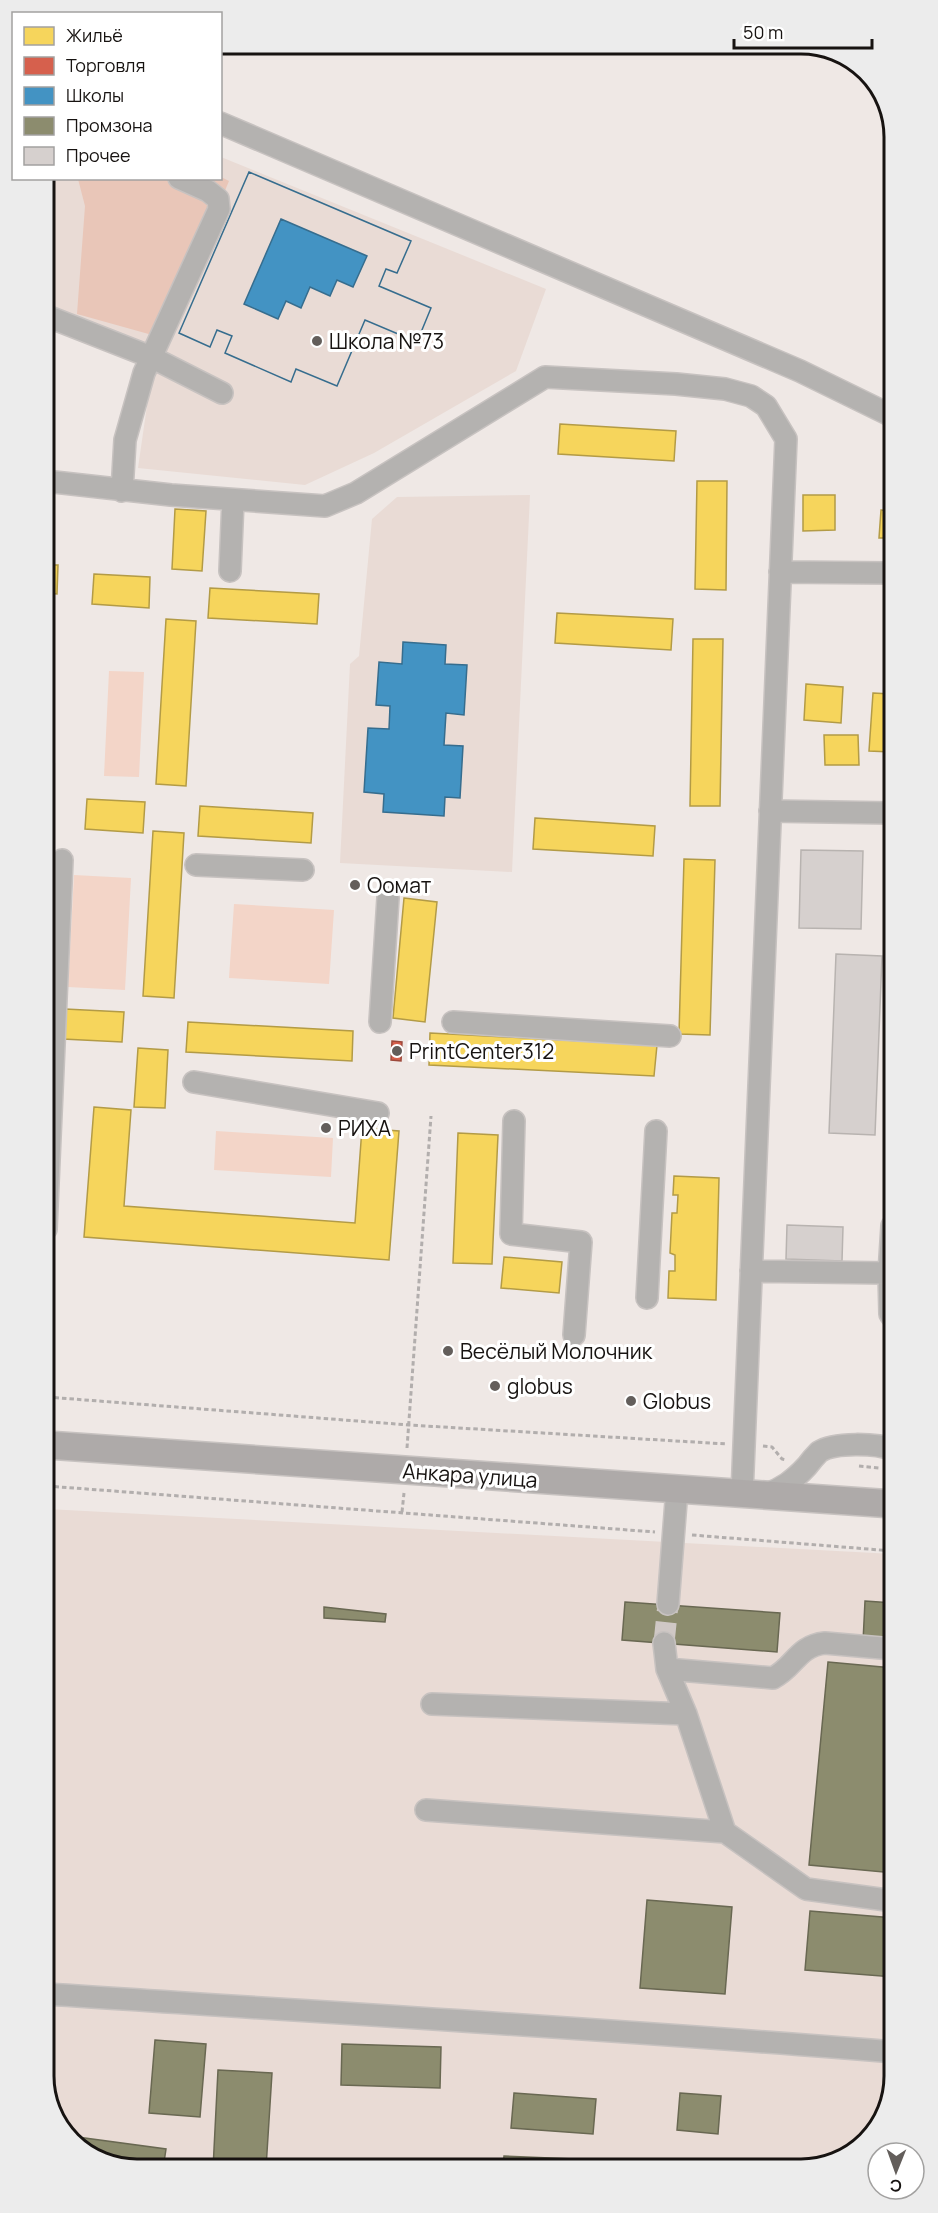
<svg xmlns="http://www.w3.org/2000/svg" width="938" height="2213" font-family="Manrope,sans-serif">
<rect width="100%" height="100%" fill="#efe8e5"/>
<path fill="#e9dbd5" d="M221,157L546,289L516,371L374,453L305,485L138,468L153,364L44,319V179L220,178Z
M530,495L512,872L340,863L350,664L359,656L372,519L397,497Z
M47,1509L893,1554L894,2076L875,2133L831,2165L131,2169L80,2150L48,2106Z"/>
<path fill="#f3d5c8" d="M109,671L144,672L139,777L104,776Z
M74,875L131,878L125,990L68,987Z
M234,904L334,910L329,984L229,978Z
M216,1131L333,1138L331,1177L214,1170Z"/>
<path fill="#e9c6b8" d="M221,177L229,181L163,338L77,314L85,206L78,179Z"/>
<path fill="#f6d55c" stroke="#b39b46" stroke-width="1.5" d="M44,373H52L50,421H44Z
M560,424L676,431L674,461L558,454Z
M697,481H727L726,590L695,589Z
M803,495H835V530L803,531Z
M175,509L206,511L202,571L172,569Z
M881,510L891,511V538H879Z
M45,565H58L57,594L45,593Z
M94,574L150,577L149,608L92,604Z
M210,588L319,594L317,624L208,618Z
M45,596H53L45,730Z
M557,613L673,619L671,650L555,643Z
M166,619L196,621L186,786L156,784Z
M693,639H723L720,806H690Z
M806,684L843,687L841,723L804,720Z
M873,693L891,694V752L869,751Z
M824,735H858L859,765H825Z
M87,799L145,802L143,833L85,829Z
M200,806L313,813L311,843L198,836Z
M535,818L655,826L653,856L533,849Z
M153,831L184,833L174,998L143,996Z
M684,859L715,860L710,1035L679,1034Z
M404,898L437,902L425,1022L393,1018Z
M65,1009L124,1012L122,1042L63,1039Z
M188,1022L353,1031L352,1061L186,1052Z
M430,1033L657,1045L654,1076L429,1065Z
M138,1048L168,1050L165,1108L134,1107Z
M94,1107L131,1110L124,1206L355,1223L362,1128L399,1131L389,1260L84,1237Z
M458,1133L498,1135L492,1264L453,1263Z
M674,1176L719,1178L716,1300L668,1298L669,1271H675V1255L670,1253L672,1213H677L678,1195H673Z
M504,1257L562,1262L559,1293L501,1288Z"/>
<path fill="#d6604d" stroke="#9d493b" stroke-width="1.5" d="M392,1041L402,1042L401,1061L391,1060Z"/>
<path fill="#4393c3" stroke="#366d8e" stroke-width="1.5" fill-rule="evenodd" d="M249,172L411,241L397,273L386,269L379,286L431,308L417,342L365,320L337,386L296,369L291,382L225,353L232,336L217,330L210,347L179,333ZM281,219L367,256L353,287L337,280L330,296L310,287L301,308L286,301L278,319L244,304Z
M249,172L411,241L397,273L386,269L379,286L431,308L417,342L365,320L337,386L296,369L291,382L225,353L232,336L217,330L210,347L179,333Z
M403,642L446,645L445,664L467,665L464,715L446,713L444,745L463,746L460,798L445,797L444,816L383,812L384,794L364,792L368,728L389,729L390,706L376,705L379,662L402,664Z"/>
<path fill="#8c8c6e" stroke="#696852" stroke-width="1.5" d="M865,1601L893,1603V1644L863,1642Z
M625,1602L780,1613L777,1652L622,1640Z
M324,1607L386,1614L385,1622L324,1618Z
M828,1662L893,1668L894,1873L809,1865Z
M647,1900L732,1907L725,1994L640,1988Z
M810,1911L894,1918V1977L805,1970Z
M155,2040L206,2044L200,2117L149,2113Z
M342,2044L441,2047L440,2088L341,2085Z
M218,2070L272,2073L266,2168L213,2169Z
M514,2093L596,2099L593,2134L511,2128Z
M680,2093L721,2096L718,2134L677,2130Z
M70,2136L166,2149L163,2169H131L80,2150Z
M504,2156L623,2161V2166L503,2167Z"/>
<path fill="#d6d0ce" stroke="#b8b3b0" stroke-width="1.5" d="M801,850L863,851L861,929L799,928Z
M836,954L882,956L875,1135L829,1133Z
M787,1225L843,1227L842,1261L786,1259Z"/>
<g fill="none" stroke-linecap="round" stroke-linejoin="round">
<path stroke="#cfc8c5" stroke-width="21" stroke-dasharray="21 10" stroke-linecap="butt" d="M664,1643L668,1604"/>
<g stroke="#c7c2c0" stroke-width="24">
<path id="minor" d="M220,123L800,371L890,415
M44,315L151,357L222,393
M45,481L171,495L325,506L356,493L545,377L676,384L725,389L751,396L766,406L786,439L742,1494
M122,491L125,440L144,373L219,209L218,199L208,191L179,178
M230,571L233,500
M780,572L891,573
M770,811L891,813
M196,865L303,870
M380,1022L388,898
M453,1022L670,1036
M194,1082L378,1113
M514,1121L511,1234L581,1242L574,1335
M46,1229L62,860
M751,1271L889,1273L892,1226
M889,1273L890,1314L893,1318
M647,1298L656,1131
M764,1495C782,1489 794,1480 807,1466C810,1462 815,1456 819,1452C834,1442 877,1443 893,1450
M668,1604L677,1489
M664,1643L667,1669L686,1714L725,1832L806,1889L894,1901
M667,1669L773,1678C795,1667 797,1646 825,1643L893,1649
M432,1704L686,1714
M426,1810L725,1832
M48,1994C330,2013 613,2029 894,2052"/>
</g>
<g stroke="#c7c2c0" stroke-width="30">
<path id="major" d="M47,1445L893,1504"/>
</g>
<path stroke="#b2aead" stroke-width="3" stroke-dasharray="4.5 3" stroke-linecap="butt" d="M47,1397L409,1425L727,1444
M763,1446L772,1447L782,1459L787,1460
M407,1448L431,1116
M859,1466L879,1468
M47,1486L655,1532
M402,1512L404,1493
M692,1535L893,1551"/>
<use href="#minor" stroke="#b4b2b0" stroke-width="21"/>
<use href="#major" stroke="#aeaaa9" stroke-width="27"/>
</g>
<g fill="#635e5b" stroke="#fff" stroke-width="2">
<circle cx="317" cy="341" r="6"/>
<circle cx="355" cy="885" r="6"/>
<circle cx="397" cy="1051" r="6"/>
<circle cx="326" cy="1128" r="6"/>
<circle cx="448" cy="1351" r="6"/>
<circle cx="495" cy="1386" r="6"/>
<circle cx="631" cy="1401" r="6"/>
</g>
<g text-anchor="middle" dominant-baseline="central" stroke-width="6" stroke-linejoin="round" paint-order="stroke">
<g font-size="21" fill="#171311" stroke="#fff" text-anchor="start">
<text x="329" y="341">Школа №73</text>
<text x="367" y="885">Оомат</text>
<text x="409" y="1051">PrintCenter312</text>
<text x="338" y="1128">РИХА</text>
<text x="460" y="1351">Весёлый Молочник</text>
<text x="507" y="1386">globus</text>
<text x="643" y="1401">Globus</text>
</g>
<g font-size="21" fill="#171311" stroke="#fff">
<text transform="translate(470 1475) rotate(4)">Анкара улица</text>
</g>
</g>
<path d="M0 0H938V2213H0ZM137 54H801A83 83 0 0 1 884 137V2076A83 83 0 0 1 801 2159H137A83 83 0 0 1 54 2076V137A83 83 0 0 1 137 54Z" fill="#ececec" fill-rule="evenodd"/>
<path fill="none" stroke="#171311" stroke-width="3" d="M137 54H801A83 83 0 0 1 884 137V2076A83 83 0 0 1 801 2159H137A83 83 0 0 1 54 2076V137A83 83 0 0 1 137 54Z"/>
<rect x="12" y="12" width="210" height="168" fill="#ffffff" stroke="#a2a1a0" stroke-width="1.5"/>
<rect x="24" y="27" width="30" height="18" fill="#f6d55c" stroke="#a2a1a0" stroke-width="1.5"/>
<text x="66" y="42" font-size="18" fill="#171311">Жильё</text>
<rect x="24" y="57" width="30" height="18" fill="#d6604d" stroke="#a2a1a0" stroke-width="1.5"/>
<text x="66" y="72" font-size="18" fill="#171311">Торговля</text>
<rect x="24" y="87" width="30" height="18" fill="#4393c3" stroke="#a2a1a0" stroke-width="1.5"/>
<text x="66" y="102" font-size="18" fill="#171311">Школы</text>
<rect x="24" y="117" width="30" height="18" fill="#8c8c6e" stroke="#a2a1a0" stroke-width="1.5"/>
<text x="66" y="132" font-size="18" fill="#171311">Промзона</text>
<rect x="24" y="147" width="30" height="18" fill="#d6d0ce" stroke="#a2a1a0" stroke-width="1.5"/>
<text x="66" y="162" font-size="18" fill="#171311">Прочее</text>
<g transform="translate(896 2171) rotate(181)"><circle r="28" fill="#ffffff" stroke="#a2a1a0" stroke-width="1.5"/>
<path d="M0-4.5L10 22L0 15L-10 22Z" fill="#635e5b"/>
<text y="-9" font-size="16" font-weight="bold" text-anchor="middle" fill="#171311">С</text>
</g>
<path d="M734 39v9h138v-9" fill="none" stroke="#171311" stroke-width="3"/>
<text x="743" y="39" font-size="18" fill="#171311" stroke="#ffffff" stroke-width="4.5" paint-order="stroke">50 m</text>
</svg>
